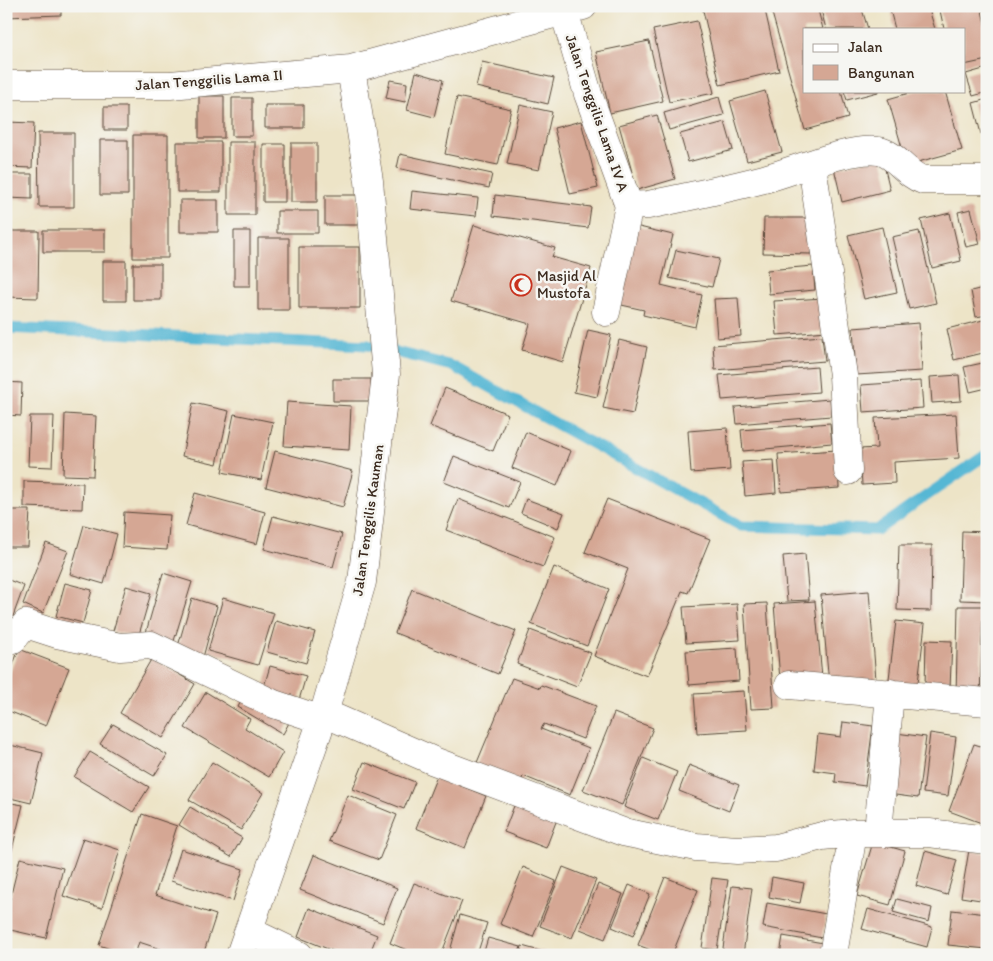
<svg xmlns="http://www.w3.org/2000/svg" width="993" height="961" font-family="Itim,sans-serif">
<rect width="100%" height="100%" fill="#f6f6f2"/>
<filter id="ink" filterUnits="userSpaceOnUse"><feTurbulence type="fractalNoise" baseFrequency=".02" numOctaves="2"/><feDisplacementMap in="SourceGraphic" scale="10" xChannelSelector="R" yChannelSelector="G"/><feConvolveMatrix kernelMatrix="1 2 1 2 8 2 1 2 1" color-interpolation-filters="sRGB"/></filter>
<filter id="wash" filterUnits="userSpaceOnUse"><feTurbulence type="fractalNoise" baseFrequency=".0096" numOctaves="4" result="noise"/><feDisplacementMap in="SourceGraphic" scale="20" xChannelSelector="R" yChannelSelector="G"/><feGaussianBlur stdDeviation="1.12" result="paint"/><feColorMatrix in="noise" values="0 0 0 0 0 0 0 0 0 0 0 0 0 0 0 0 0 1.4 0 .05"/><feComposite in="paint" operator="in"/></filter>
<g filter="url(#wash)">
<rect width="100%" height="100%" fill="#ede4c7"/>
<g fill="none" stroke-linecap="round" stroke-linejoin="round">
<path stroke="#56b7d4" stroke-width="11" d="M6,328L368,345L452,366L741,526L877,530L987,454"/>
</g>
<g id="blocks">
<path fill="#d5a794" d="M6,6H61V15L6,17Z
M702,6H764L779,71L720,85Z
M770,6H817L823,29H804V91H841L848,118L805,130Z
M820,6H861L868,29H826Z
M889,6H928L935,29H895Z
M939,6H981L987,33V60L964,65V29H944Z
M697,21L714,93L669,102L653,30Z
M649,41L663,101L610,113L596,52Z
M482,62L554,78L548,104L476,87Z
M987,68V92L973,96L966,74Z
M416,72L443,80L434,117L407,110Z
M390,80L407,83L405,102L386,98Z
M765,91L782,152L747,161L730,101Z
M844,91H878V92L847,100Z
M916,91H945L962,150L907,165L888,99Z
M199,96H224V138H199Z
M457,97L511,109L498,165L445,154Z
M719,97L724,115L669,130L664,113Z
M232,98H252V136H232Z
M987,99V132L981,134L973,103Z
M265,105H304V128H265Z
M520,105L552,112L539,170L507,164Z
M104,107H127V130H104Z
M657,115L675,179L637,190L619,125Z
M581,121L598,188L570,194L554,128Z
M6,122L34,123L32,168L6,167Z
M725,122L733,150L688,162L680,134Z
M38,133H74V207H39Z
M133,135H168V258H133Z
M100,140H128V195H100Z
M177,142H221V192H177Z
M228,142H255V215H228Z
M291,143H317V202H291Z
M263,144H285V202H263Z
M400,154L492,174L489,188L397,168Z
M882,157L890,190L842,202L834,168Z
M6,174H32V199L6,198Z
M412,191L478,198L476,216L410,209Z
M325,195H358V225H325Z
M495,195L591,207L588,228L493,216Z
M180,200H218V232H180Z
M971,209L980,244L966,247L958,212Z
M277,211H318V233H277Z
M950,213L961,261L932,268L921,220Z
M764,218H811V254L763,253Z
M474,225L555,248L552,257L591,268L563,362L522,350L530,324L451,301Z
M635,226L673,235L661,285L702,295L695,327L643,315L644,310L617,304Z
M882,227L897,292L864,299L848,235Z
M43,230H105V252H43Z
M6,231H39L38,298L6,297Z
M234,231H250V286H234Z
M919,231L936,303L909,309L892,237Z
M258,238H289V310H258Z
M299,247H360V308H299Z
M676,250L719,259L712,287L669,278Z
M103,261H126V301H103Z
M133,264H161V300H133Z
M813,266L815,290L769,294L767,270Z
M987,287V315L976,317L971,291Z
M738,298L741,336L717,338L714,299Z
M824,298L827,331L777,335L774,301Z
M987,319V352L954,360L947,329Z
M919,323L922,371L856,375L853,328Z
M588,330L611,335L597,397L574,392Z
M822,336L825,361L715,370L713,345Z
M619,340L647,347L633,414L603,408Z
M987,362V388L970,392L964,367Z
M817,367L819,392L722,400L719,375Z
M959,375L961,401L932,403L930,377Z
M333,379H371V401H333Z
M921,381L923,408L863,412L861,385Z
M6,382L22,383L21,416L6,415Z
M445,388L508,414L493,451L430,426Z
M830,399L831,416L737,424L735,407Z
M287,402L351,406L349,450L284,446Z
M193,403L229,411L217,464L182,456Z
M65,414L96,416L93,476L63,475Z
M234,414L273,422L261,480L222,472Z
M956,414L959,458L894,462L895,483L862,485L860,449L877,448L875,418Z
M30,416H54L52,467L28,466Z
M830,423L832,443L743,451L741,430Z
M727,428L730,470L691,473L688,431Z
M526,432L571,451L557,486L512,468Z
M837,450L839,488L781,492L778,454Z
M275,451L353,471L343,507L266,487Z
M454,456L520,482L509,508L444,482Z
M774,460L776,493L745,496L742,462Z
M24,481L83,483L82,509L24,507Z
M195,493L265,512L257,544L186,525Z
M458,499L555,537L543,567L446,530Z
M526,499L564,513L558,528L521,513Z
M607,499L710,539L688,593L682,591L647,676L594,656L628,569L585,552Z
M6,510H30L28,547H6Z
M124,512L170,515L167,550L122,547Z
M273,516L342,534L333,567L264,549Z
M84,525L117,534L104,584L70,574Z
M962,531L987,532V601L960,600Z
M46,543L68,551L43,613L23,604Z
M899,545H932L931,611L897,610Z
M805,554L809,600L787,601L783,556Z
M554,567L609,589L587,646L531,624Z
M163,573L192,582L173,644L145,636Z
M6,579L24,586L8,630L6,629Z
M65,583L92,590L83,623L56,616Z
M126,586L151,593L138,638L113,631Z
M412,589L516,631L498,674L395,633Z
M869,591L876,680L829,684L821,595Z
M192,598L217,606L202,661L176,653Z
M223,598L274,613L258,665L208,651Z
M815,601L822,677L780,680L774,604Z
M767,603L774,708L751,709L744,604Z
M737,604L740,640L686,643L683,607Z
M958,606H983L980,697L956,696Z
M985,606H987V693H982Z
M276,621L315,632L306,663L267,652Z
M896,621L925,624L917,691L888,687Z
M530,630L591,653L577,687L517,664Z
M926,640L952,641L950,688L925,687Z
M737,648L739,681L689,685L686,651Z
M19,649L69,668L46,726L6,710V683Z
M152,658L195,684L163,738L120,713Z
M270,666L306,676L297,707L261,697Z
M512,678L540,688L541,685L596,706L583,739L544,724L541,729L589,748L570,795L523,776L521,783L476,765Z
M744,691L747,730L697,733L694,694Z
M206,692L250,719L245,728L283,752L269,777L185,728Z
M245,694L290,721L283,734L238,707Z
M614,713L653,728L622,805L583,790Z
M843,722L873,726L865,786L835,782L836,773L814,770L818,734L841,737Z
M113,724L167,755L154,776L100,744Z
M896,733L926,737L918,798L888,794Z
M930,733L956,737L948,796L923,793Z
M6,744L43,753L31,803L6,797Z
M974,744L987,748V825L949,811Z
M90,752L149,787L133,812L74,777Z
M643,758L677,772L658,820L624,807Z
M212,762L263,793L241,830L189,800Z
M364,762L415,782L404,809L353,789Z
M689,765L739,785L729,811L679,791Z
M437,776L486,796L465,848L416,828Z
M348,795L397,815L379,860L329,841Z
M517,798L559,814L546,848L504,832Z
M6,802L23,805L7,870L6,869Z
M190,807L242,838L231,857L179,825Z
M142,814L177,826L155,895L216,915L203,955H179L139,942L135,955H127L99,945Z
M83,838L120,850L102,908L63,896Z
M873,842L905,851L890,905L857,896Z
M181,849L243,869L233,901L171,881Z
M969,850L987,853V901L961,897Z
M925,851L957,860L947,895L916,886Z
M314,855L397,888L383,923L300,890Z
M20,858L63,868L46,938L6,929V915Z
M523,867L556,881L533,937L500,924Z
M563,867L596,880L572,938L540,926Z
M665,877L698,890L672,955H663L638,945Z
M772,877L804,883L800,903L769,897Z
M712,878L728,880L717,950L702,948Z
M414,883L462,901L441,955H419L390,943Z
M598,884L623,894L605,939L580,929Z
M629,885L650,894L633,936L612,927Z
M732,886L752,888L743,955H722Z
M897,899L932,908L929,922L893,912Z
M767,903L826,914L822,938L763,927Z
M309,908L377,935L369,955H343L298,937Z
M868,909L932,927L927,947L862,929Z
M952,910L987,914V949L948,945Z
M460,915L487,923L477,955H449Z
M783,936L829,944L827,955H780Z
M488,938L521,947L518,955H483Z
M522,946L551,954V955H520Z"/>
</g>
</g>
<g filter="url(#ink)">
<use href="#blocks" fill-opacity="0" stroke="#564637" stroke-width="1"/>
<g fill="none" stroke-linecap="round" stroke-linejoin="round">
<g stroke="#564637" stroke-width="29">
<path id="minor" d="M564,11L588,94L629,206L648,205C687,197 726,189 764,179C794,171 849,147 879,151C896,154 906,175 923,180H987
M6,85H170L351,69L583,6
M812,165L843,375L848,471
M606,312L629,206
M6,635L13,639L26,624L57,634L120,647L151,645L274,704L322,720
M789,685L987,702
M324,713L434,761L623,832L696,847L737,850L776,848L822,836L853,833H929L987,840
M878,833L890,693
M249,931L299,955
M240,955L322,720L362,582L386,374L369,181L351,69
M833,955L853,833"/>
</g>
<use href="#minor" stroke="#fff" stroke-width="28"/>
</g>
</g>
<defs>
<g id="mosque-ring" transform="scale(1.125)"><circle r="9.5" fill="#f6f6f2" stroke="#c8321e" stroke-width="1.5"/><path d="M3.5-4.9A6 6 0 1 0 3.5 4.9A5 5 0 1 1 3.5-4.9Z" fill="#c8321e"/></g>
</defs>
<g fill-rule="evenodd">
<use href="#mosque-ring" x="521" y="285"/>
</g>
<g text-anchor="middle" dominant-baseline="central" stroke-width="5" stroke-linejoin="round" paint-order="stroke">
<g font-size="15" fill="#3b2a1e" stroke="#f6f6f2">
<text transform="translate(209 80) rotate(-4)">Jalan Tenggilis Lama II</text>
<text transform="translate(597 113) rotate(71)">Jalan Tenggilis Lama IV A</text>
<text transform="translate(368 520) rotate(-82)">Jalan Tenggilis Kauman</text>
</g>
<g font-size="15" fill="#3b2a1e" stroke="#f6f6f2" text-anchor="start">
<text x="537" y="276">Masjid Al<tspan x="537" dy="17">Mustofa</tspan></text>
</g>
</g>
<rect width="993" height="961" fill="none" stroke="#f6f6f2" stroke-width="25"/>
<rect x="803" y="28" width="162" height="65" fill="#f6f6f2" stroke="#aba49d"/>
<rect x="813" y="44" width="25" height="8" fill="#ffffff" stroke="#aba49d"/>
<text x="848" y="52" font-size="15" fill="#3b2a1e">Jalan</text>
<rect x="813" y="65" width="25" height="15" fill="#d5a794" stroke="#aba49d"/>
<text x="848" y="78" font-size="15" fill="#3b2a1e">Bangunan</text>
</svg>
